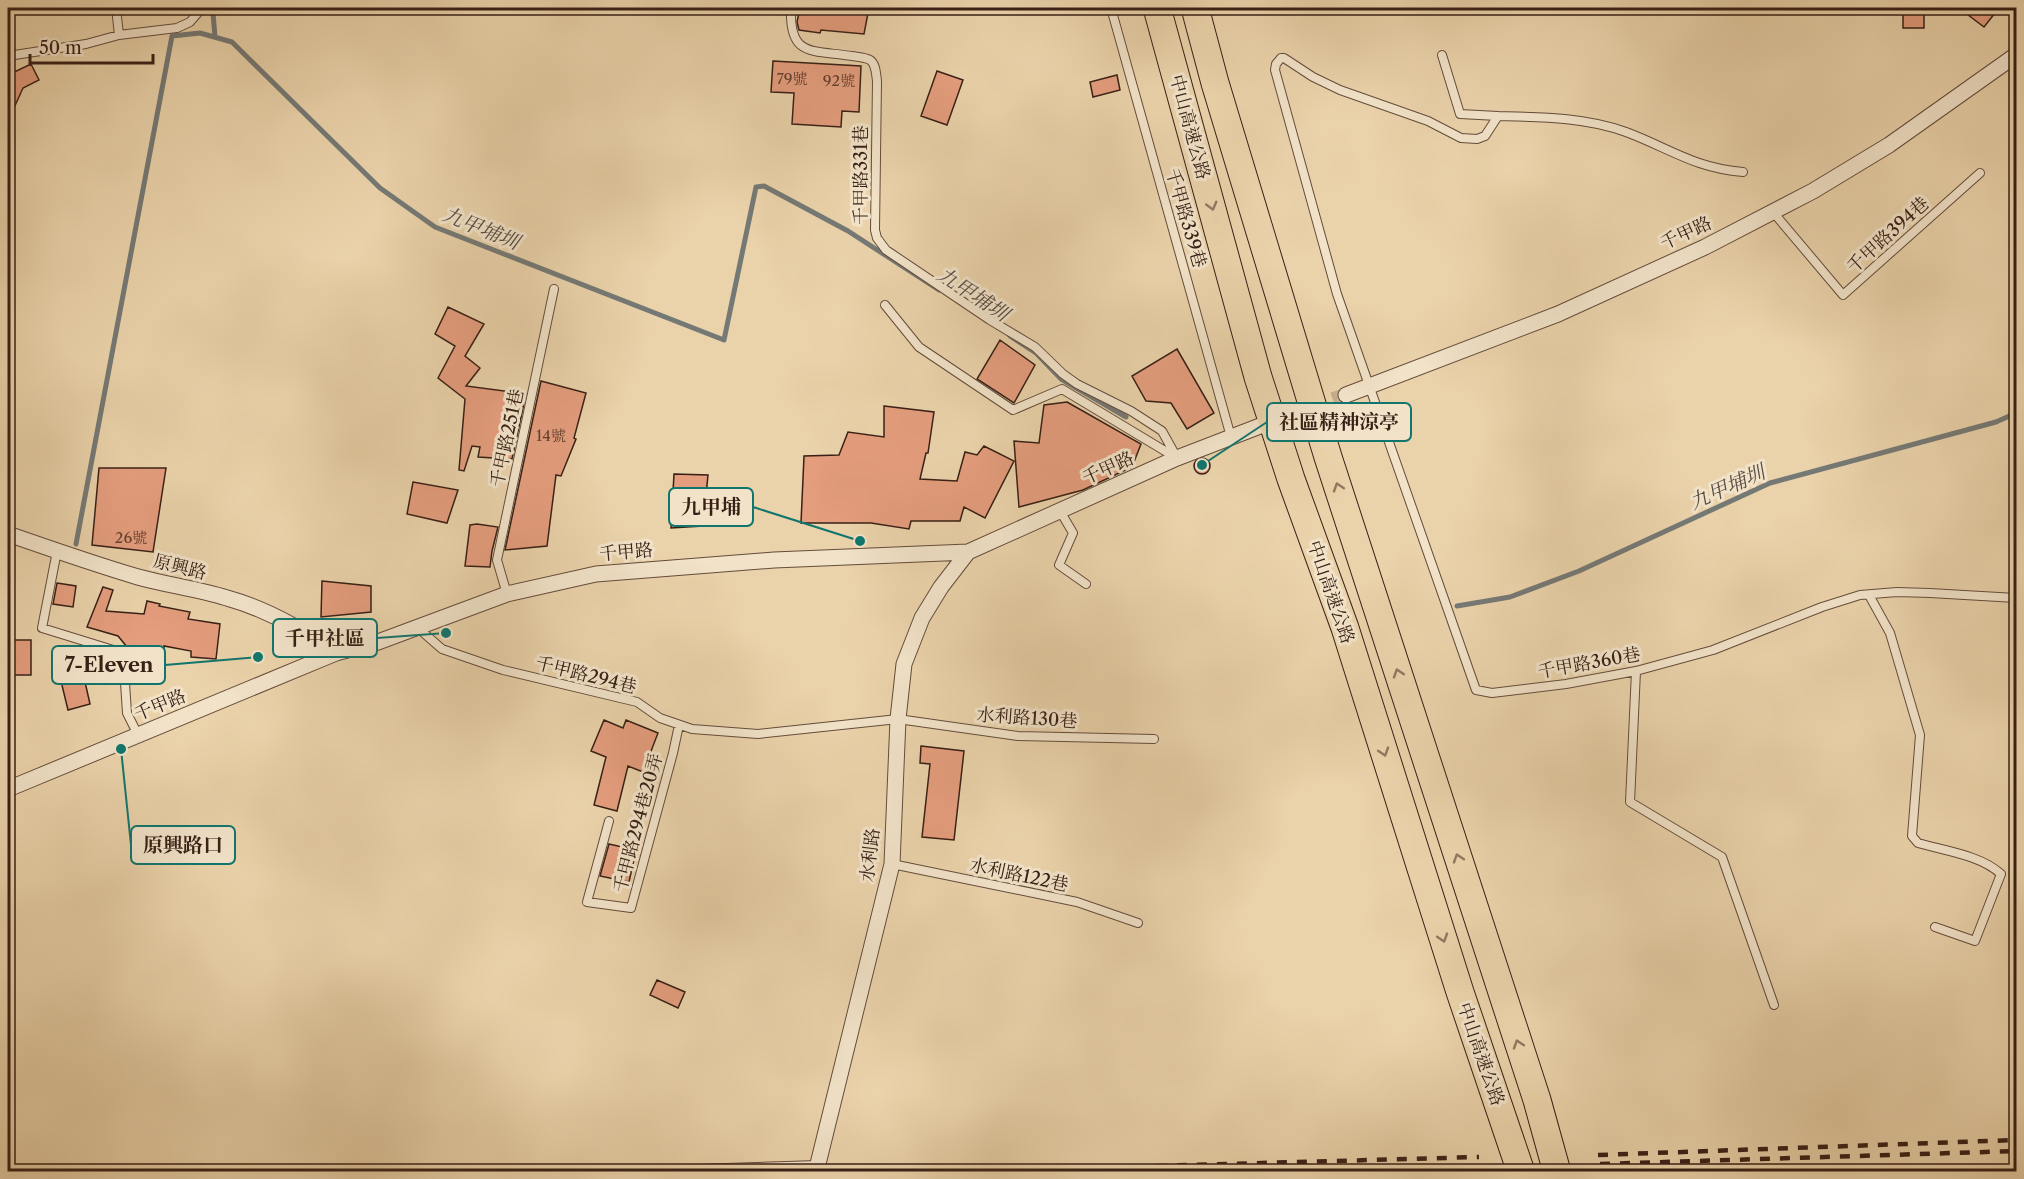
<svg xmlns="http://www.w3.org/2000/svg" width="2024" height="1179" font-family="'Libre Caslon Text','Noto Serif TC',serif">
<rect width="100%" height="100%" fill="#ead2aa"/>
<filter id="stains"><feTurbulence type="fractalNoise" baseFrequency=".00333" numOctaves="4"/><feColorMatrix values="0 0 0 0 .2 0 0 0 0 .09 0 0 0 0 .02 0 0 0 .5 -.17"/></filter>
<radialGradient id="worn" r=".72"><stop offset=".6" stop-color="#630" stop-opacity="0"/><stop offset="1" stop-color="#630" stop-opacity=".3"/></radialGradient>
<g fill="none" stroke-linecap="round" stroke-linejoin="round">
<path stroke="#757975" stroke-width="5" d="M213,13L215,37
M1010,336L1036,353L1061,379L1126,417
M76,544L172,36L200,33L232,42L380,188L435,227L724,340L756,187L764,186L848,231L939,290
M1457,606L1510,597L1579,571L1770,483L1996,422L2016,413"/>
</g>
<path fill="#e49d7d" stroke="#382016" stroke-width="1.5" d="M800,8H869L864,34L821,30L820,33L799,30L797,22Z
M1903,8H1924V28H1903Z
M1959,8H1999L1984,27Z
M773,61L861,66L859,112L842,111L841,127L792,124L794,93L771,92Z
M31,64L39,80L23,88L8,121V75Z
M937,71L963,80L947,125L921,116Z
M1117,75L1120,90L1093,97L1090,82Z
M448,307L484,324L465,356L480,368L466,386L526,394L512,459L478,457L480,447L472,446L464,471L459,470L465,399L438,378L455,346L435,334Z
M1000,340L1035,365L1014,403L977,379Z
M1177,349L1214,413L1187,429L1171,403L1146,401L1132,376Z
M541,381L586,393L574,438L576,439L561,476L556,475L547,546L505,550Z
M1067,402L1141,444L1132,467L1083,490L1019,507L1014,441L1039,443L1044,405Z
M884,406L934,412L928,453H926L920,479L957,481L965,452L977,455L984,446L1014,461L985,518L964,507L960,521H911L909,529L871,523H801L804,456L839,455L848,432L884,437Z
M1194 466a8 8 0 1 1 16 0a8 8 0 1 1-16 0Z
M99,468H166L153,552L92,545Z
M674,474L708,475L703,526L671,528Z
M413,482L458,490L447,523L407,514Z
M477,524L498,527L492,551L490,567L465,566L470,525Z
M322,581L371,586V612L321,617Z
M57,583L76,586L73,607L53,604Z
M103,587L113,590L106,611L144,614L147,601L160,604L159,606L190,612L188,619L220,624L216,659L191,657V651L164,646V652L153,649L151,680L131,678L132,653L118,636L87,627Z
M8,640H31V675H8Z
M78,651L90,704L68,710L59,673L68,676Z
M604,720L623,728L626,720L658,733L643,772L628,766L617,811L594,805L606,757L591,751Z
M921,746L964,751L954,840L922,837L930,764L920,763Z
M609,844L636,850L629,882L600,876Z
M657,980L685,992L678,1008L650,995Z"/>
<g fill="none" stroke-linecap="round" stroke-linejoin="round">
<path stroke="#c6ae8c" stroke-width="15" stroke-dasharray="15 8" stroke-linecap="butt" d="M1268,423L1346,395"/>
<g stroke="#644c3b" stroke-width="10">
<path id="service" d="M116,8L119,35
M791,8C789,57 811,50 852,56C857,57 865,57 870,60C876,64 876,74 877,81L875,230L877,238L886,250L990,320L1035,347L1063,374L1077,384L1131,411L1162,431L1177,458
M1111,8L1231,437
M1442,55L1460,114L1498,116
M8,56L86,44L119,35L177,28L190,22L202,8
M1743,172C1694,168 1669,148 1626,132C1586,117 1539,117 1498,116L1485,136L1477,139L1461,138L1428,121L1340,90L1313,77L1284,58H1281L1276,64L1275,70L1337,294L1476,690L1492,693L1566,684L1636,671L1713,650L1822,607L1860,595L1897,592L1930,593L2016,598
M1773,212L1843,295L1980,173
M885,305L919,347L1013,410L1062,389L1175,457
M1060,511L1073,533L1059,565L1086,584
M57,551L42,628L123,653L127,713L138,735
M507,594L497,560L554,289
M1869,595L1890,633L1920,735L1912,836L1918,843C1945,851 1980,855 2001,874L1975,941L1935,927
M418,628L442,649L503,670L637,702L660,718L692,729L758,734L898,719L1018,736L1154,739
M1636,671L1630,802L1722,857L1774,1005
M609,821L587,902L631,908L673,753L679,725
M892,864L1077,902L1138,923
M605,1172L818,1165"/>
</g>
<g stroke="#644c3b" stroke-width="17">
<path id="minor" d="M1346,395L1558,314L1705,247L1813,191L1889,145L2016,55
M8,534C51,549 94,564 138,577C167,585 198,589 227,598C267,609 302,629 336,653
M8,789L336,653L378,642L507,594L596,574L774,560L968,552L1177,458L1260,426
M816,1172L892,864L898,719L904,664L922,618L941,587L968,552"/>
</g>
<g stroke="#382016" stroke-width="29">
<path id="motorway" d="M1157,8L1258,377L1291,479L1345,628L1460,992L1521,1172
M1195,8L1215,83L1328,457L1537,1100L1557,1172"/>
</g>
<use href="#service" stroke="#f1e2c8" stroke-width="8"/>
<use href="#minor" stroke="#f1e2c8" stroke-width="15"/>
<use href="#motorway" stroke="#ead2aa" stroke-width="27"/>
<path stroke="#382016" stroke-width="4.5" stroke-dasharray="10 10" stroke-linecap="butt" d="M1598,1155L2016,1140
M1600,1164L2016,1151
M937,1172L1479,1157
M1306,1172L1481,1167"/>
</g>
<defs><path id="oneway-chevron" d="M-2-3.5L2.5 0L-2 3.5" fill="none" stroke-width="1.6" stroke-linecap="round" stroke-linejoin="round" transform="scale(1.5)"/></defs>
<g stroke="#917960">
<use href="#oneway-chevron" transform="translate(1212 206) rotate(75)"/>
<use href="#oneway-chevron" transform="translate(1338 487) rotate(-108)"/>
<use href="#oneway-chevron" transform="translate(1398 673) rotate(-108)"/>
<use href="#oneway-chevron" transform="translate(1384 752) rotate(72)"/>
<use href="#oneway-chevron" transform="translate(1458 858) rotate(-108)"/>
<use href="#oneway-chevron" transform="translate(1443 938) rotate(72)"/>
<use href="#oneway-chevron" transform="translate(1518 1044) rotate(-108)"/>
</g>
<g text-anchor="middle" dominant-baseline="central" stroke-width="6" stroke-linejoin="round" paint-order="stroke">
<g font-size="15" fill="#633f30">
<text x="792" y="78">79號</text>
<text x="839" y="80">92號</text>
<text x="551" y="435">14號</text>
<text x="131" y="537">26號</text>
</g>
<g font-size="18" fill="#382016" stroke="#f1e2c8">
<text transform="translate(1190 127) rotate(75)">中山高速公路</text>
<text transform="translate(861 175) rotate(-90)">千甲路331巷</text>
<text transform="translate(1186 218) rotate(74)">千甲路339巷</text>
<text transform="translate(1686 233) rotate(-25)">千甲路</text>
<text transform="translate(1888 235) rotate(-42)">千甲路394巷</text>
<text transform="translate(507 438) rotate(-78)">千甲路251巷</text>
<text transform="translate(1108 468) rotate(-24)">千甲路</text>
<text transform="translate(626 552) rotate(-5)">千甲路</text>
<text transform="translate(180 567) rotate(14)">原興路</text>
<text transform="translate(1331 592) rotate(71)">中山高速公路</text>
<text transform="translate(1589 663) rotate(-10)">千甲路360巷</text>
<text transform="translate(586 675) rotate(14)">千甲路294巷</text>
<text transform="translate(160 705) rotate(-22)">千甲路</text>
<text transform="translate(1027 718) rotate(4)">水利路130巷</text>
<text transform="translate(638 823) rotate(-75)">千甲路294巷20弄</text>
<text transform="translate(870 855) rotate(-83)">水利路</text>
<text transform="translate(1019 875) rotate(12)">水利路122巷</text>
<text transform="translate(1481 1054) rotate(71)">中山高速公路</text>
</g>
<g font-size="20" font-style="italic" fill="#574c46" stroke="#f1e2c8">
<text transform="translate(481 228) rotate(22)">九甲埔圳</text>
<text transform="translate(973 294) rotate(33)">九甲埔圳</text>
<text transform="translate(1727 487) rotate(-24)">九甲埔圳</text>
</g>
</g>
<path fill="none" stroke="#0f766e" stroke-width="2" d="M1202 465L1267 422M860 541L753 507M446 633L377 638M258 657L165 665M121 749L131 845"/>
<g fill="#0f766e" stroke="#f1e2c8" stroke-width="2">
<circle cx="1202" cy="465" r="6"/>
<circle cx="860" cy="541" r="6"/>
<circle cx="446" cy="633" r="6"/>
<circle cx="258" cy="657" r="6"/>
<circle cx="121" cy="749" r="6"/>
</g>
<g fill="#f1e2c8" stroke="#0f766e" stroke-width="2">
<rect x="1267" y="403" width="144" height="38" rx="6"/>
<rect x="669" y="488" width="84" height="38" rx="6"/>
<rect x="273" y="619" width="104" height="38" rx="6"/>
<rect x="52" y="646" width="113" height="38" rx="6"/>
<rect x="131" y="826" width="104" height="38" rx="6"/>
</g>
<g font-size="20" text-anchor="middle" font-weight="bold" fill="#382016">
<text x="1339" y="429">社區精神涼亭</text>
<text x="711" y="514">九甲埔</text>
<text x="325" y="645">千甲社區</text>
<text x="109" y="672">7-Eleven</text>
<text x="183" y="852">原興路口</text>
</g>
<rect width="2024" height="1179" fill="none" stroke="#ead2aa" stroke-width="30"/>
<rect x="9" y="9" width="2006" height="1161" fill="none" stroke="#382016" stroke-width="3"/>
<rect x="15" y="15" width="1994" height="1149" fill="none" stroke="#382016" stroke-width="1.5"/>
<path d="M30 54v9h123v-9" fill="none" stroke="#382016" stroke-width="3"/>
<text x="39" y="54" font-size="18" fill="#382016" stroke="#f1e2c8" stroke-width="4.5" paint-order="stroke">50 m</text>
<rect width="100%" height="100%" filter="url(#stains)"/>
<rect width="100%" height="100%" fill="url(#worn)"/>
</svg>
